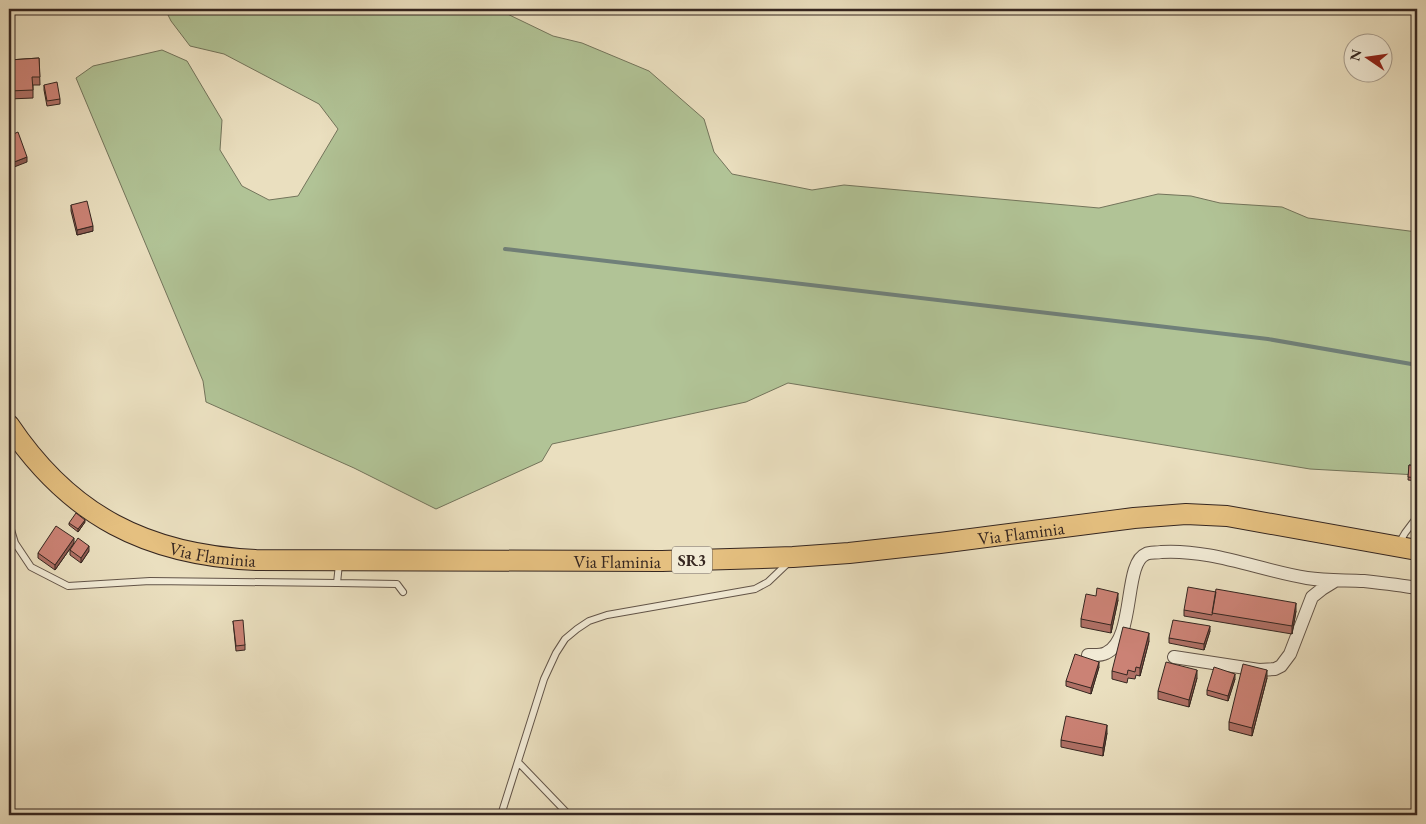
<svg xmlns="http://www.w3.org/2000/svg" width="1426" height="824" font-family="'EB Garamond',serif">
<rect width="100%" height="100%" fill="#eadfbf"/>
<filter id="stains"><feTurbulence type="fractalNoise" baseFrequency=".004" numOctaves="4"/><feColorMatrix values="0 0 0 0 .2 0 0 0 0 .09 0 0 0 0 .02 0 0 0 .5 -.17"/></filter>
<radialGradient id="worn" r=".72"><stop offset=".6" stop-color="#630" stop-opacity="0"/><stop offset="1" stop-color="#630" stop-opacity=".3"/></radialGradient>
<path fill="#b1c396" stroke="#73745b" d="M165,9H497L553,36L582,43L649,71L704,119L714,152L732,174L812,190L844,185L1099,208L1158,194L1191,196L1220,203L1282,207L1308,218L1417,232V475L1310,469L788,383L746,402L552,444L542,461L436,509L354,468L206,402L203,381L76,78L93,66L162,50L187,61L222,120L220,150L242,186L269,200L298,196L338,129L319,104L224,54L190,46L171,21Z"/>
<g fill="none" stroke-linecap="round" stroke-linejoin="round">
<path stroke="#708079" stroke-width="4" d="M505,249L1268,339L1417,365"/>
<g stroke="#625448" stroke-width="8">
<path id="service" d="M9,523L15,543L31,567L68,586L150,581L337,583
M1398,545L1405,533L1417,517
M339,564L337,583L397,584L403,592
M518,762L569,815
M501,815L544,679L556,653L565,639L577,629L589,621L607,615L755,589L768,582L789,562"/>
</g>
<g stroke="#625448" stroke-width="14">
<path id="minor" d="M1088,655C1094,655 1100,656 1106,653C1136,639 1123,563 1146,554C1150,552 1156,553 1161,552C1211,549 1259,570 1307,578C1326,581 1345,580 1364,581C1382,583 1400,585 1417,588
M1174,657L1259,670L1275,669L1281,666L1290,654L1312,597L1322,589L1335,581"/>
</g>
<g stroke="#352620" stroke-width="22">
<g id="primary">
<path id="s1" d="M9,425C70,516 147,555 256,560L662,561L793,557L849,553L940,543L1134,518L1186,514L1227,516L1417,550"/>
</g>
</g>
<use href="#service" stroke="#f1ead5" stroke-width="6"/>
<use href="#minor" stroke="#f1ead5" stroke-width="12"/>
<use href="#primary" stroke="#e5c080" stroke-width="20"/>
</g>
<path fill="#af7065" stroke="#352620" d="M39,58L40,85H33V98L9,99V60Z
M44,85L60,99V104L47,106L44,90Z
M71,205L93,231L77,235L71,211Z
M1409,465L1417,466V481L1408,480Z
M85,522L78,532L69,525V523Z
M74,543L55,570L38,558V553Z
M70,550L89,551L81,563L70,555Z
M1216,592L1296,611L1292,634L1184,616V610Z
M1096,596L1118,600L1111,633L1081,627V619Z
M233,621L245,645V650L236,651Z
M1210,631L1204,650L1169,643V638Z
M1149,641L1140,676L1136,675L1135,679L1128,678L1127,683L1112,679V671Z
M1099,667L1091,694L1066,686V681Z
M1197,678L1189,707L1158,699V691Z
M1267,678L1252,736L1229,730V722Z
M1235,679L1228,701L1207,695V690Z
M1107,733L1103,756L1061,747V740Z"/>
<path fill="#8e5b52" stroke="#352620" d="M27,157V162L9,169V164Z
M93,226V231L77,235V230Z
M85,520V522L78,532V529Z
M74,538V543L55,570V565Z
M89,546V551L81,563V558Z
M1118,593V600L1111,633V625Z
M1296,603V611L1292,634V626Z
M1210,626V631L1204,650V644Z
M1149,633V641L1140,676V668Z
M1099,662V667L1091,694V688Z
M1197,670V678L1189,707V700Z
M1267,670V678L1252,736V728Z
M1235,674V679L1228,701V696Z
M1107,725V733L1103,756V748Z"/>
<path fill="#cb8275" stroke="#352620" d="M39,58L40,77H32L33,90L9,91V60Z
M57,82L60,99L47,101L44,85Z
M18,132L27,157L9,164V136Z
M87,201L93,226L77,230L71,205Z
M1409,465L1417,466V478L1408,477Z
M76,513L85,520L78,529L69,523Z
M56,526L74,538L55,565L38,553Z
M78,538L89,546L81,558L70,550Z
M1188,587L1216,592L1212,615L1184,610Z
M1097,588L1118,593L1111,625L1081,619L1086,594L1096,596Z
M1216,589L1296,603L1292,626L1212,613Z
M243,620L245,645L236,646L233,621Z
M1173,620L1210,626L1204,644L1169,638Z
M1123,627L1149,633L1140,668L1136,667L1135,672L1128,670L1127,675L1112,671Z
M1075,654L1099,662L1091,688L1066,681Z
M1166,662L1197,670L1189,700L1158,691Z
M1243,664L1267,670L1252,728L1229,722Z
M1214,667L1235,674L1228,696L1207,690Z
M1066,716L1107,725L1103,748L1061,740Z"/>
<g text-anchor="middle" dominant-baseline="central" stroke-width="4.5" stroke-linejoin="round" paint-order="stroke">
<rect fill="#f1ead5" stroke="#6d6156" stroke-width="1" x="672" y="546.5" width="40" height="27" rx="4"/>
<g font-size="16" font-weight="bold" fill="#352620">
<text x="692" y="560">SR3</text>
</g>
<g font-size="18" fill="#352620" stroke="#f1ead5">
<text stroke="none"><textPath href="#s1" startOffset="1060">Via Flaminia</textPath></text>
<text stroke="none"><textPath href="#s1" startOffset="250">Via Flaminia</textPath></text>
<text stroke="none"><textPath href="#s1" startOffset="655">Via Flaminia</textPath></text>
</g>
</g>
<rect width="1426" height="824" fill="none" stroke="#eadfbf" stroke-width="30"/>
<rect x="10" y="10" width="1406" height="804" fill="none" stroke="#352620" stroke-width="2.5"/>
<rect x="15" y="15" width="1396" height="794" fill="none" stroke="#352620"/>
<g transform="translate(1368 58) rotate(283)"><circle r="24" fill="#f1ead5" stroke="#a69c8d"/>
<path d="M0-4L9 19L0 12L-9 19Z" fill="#8f2418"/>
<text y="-8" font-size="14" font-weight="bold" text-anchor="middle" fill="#352620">N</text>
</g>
<rect width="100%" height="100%" filter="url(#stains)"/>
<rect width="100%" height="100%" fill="url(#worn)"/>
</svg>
